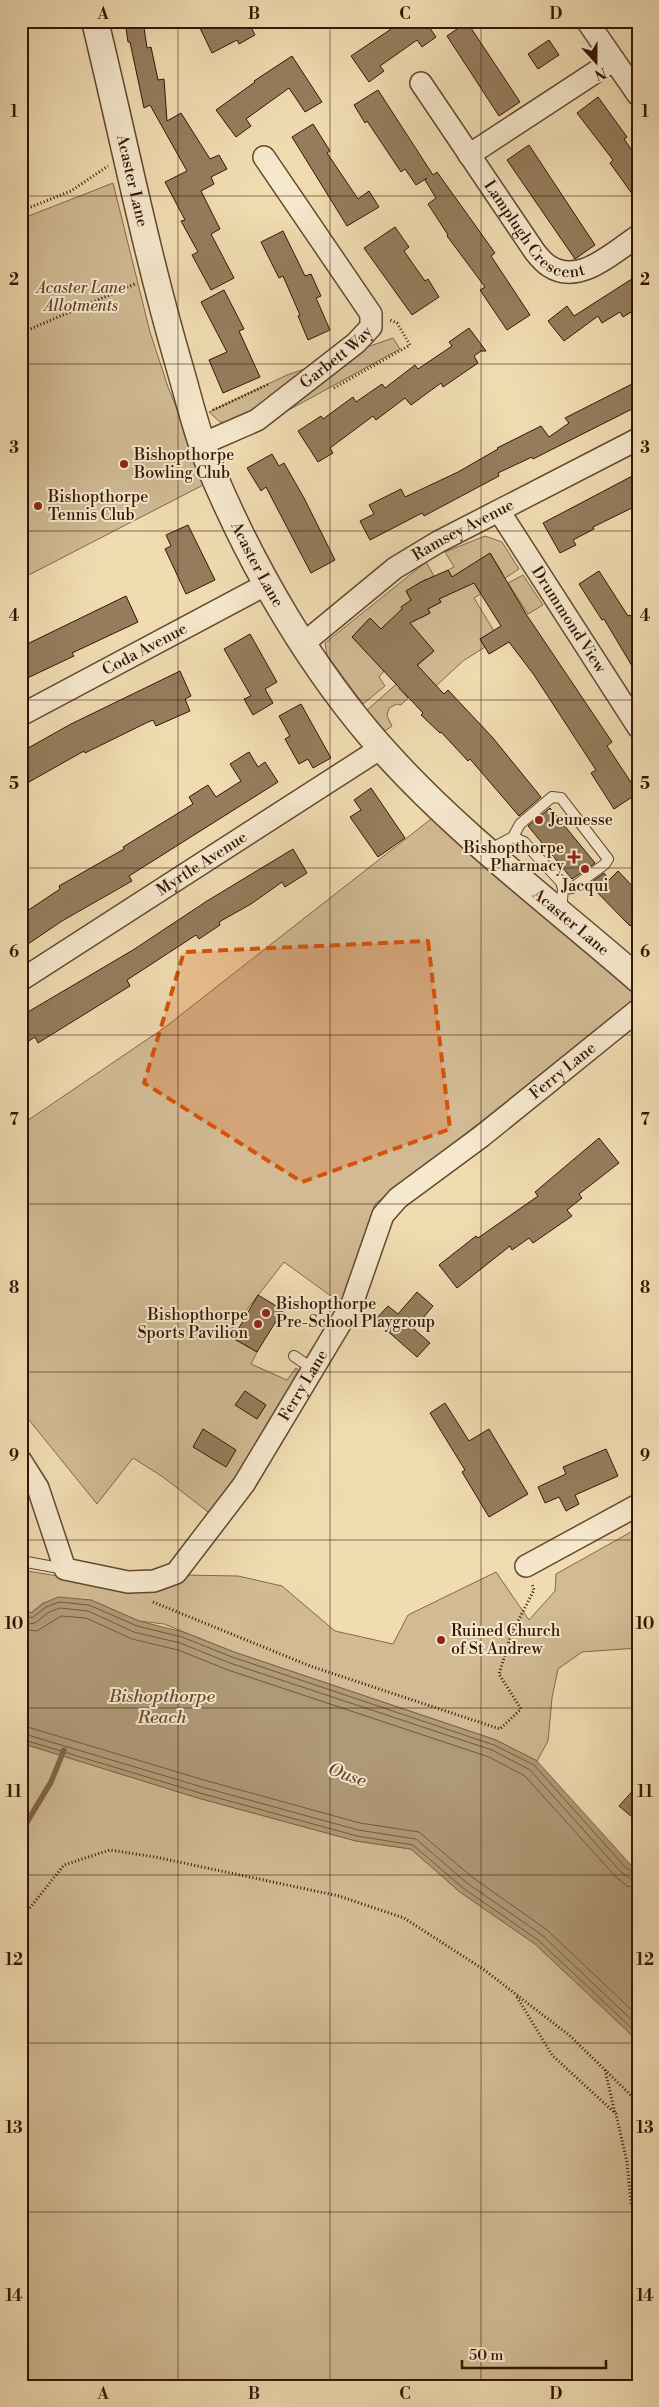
<svg xmlns="http://www.w3.org/2000/svg" width="659" height="2407" font-family="'Libre Bodoni',serif">
<rect width="100%" height="100%" fill="#f1dcb2"/>
<filter id="stains"><feTurbulence type="fractalNoise" baseFrequency=".004" numOctaves="4"/><feColorMatrix values="0 0 0 0 .2 0 0 0 0 .09 0 0 0 0 .02 0 0 0 .5 -.17"/></filter>
<radialGradient id="worn" r=".72"><stop offset=".6" stop-color="#630" stop-opacity="0"/><stop offset="1" stop-color="#630" stop-opacity=".3"/></radialGradient>
<path fill="#d1ba94" stroke="#82684c" fill-rule="evenodd" d="M113,183L150,332L168,387L207,483L21,579V219Z
M393,338L400,349L285,412L230,423L220,422L209,412L287,375Z
M485,536L502,542L519,569L474,598L494,631L480,639L485,647L463,661L436,686L419,669L399,689L408,698L401,705L397,704L389,708L387,716L392,726L385,731L367,710L434,651L375,661L384,671L379,677L385,686L363,704L327,655L325,643L426,562L434,576L430,578L440,598L458,590L448,570L454,567L445,552ZM490,553L503,574L479,590ZM426,579L441,602L428,609L430,613L421,618L406,591ZM370,618L381,629L386,624L394,633L371,656L352,637Z
M523,575L543,605L528,614L508,583Z
M431,819L631,988L632,1004L375,1204L355,1271L342,1304L284,1262L227,1335L257,1352L251,1364L287,1380L296,1368L300,1372L212,1515L163,1477L133,1458L97,1504L21,1410V1125L164,1028Z
M638,1528V1648L582,1652L558,1669L552,1698L548,1741L537,1761L496,1740L234,1652L164,1624L139,1621L91,1600L43,1603L31,1613L22,1608L21,1570L143,1590L184,1575L238,1576L282,1586L335,1631L393,1644L408,1615L496,1572L529,1620L555,1591L556,1574Z
M21,1743L198,1798L356,1841L411,1849L460,1892L535,1944L638,2041V2386H21Z"/>
<path fill="#b09977" stroke="#7e6549" d="M21,1591L22,1608L31,1613L44,1603L58,1597L91,1600L139,1621L183,1632L234,1652L496,1740L537,1761L630,1864L638,1870V2041L535,1944L460,1892L411,1849L356,1841L198,1798L21,1743Z"/>
<g fill="none" stroke-linecap="round" stroke-linejoin="round">
<path stroke="#72583e" stroke-width="1" d="M21,1613L32,1618L46,1607L59,1602L89,1605L137,1626L182,1637L232,1657L494,1745L534,1765L626,1868L638,1874
M21,1621L28,1624L35,1623L49,1612L60,1608L88,1611L134,1632L180,1643L230,1663L492,1750L530,1770L621,1872L631,1879L638,1880
M21,1629L37,1631L61,1616L86,1618L132,1639L178,1650L228,1670L489,1757L525,1776L616,1877L627,1886L638,1888
M21,1725L204,1780L360,1823L419,1832L472,1877L547,1930L638,2016
M21,1733L202,1787L358,1830L416,1839L467,1883L542,1935L638,2026
M21,1739L200,1793L357,1836L413,1845L463,1888L538,1940L638,2034"/>
<path stroke="#7e6549" stroke-width="5.5" d="M21,1832L51,1782L64,1750"/>
</g>
<path fill="#967d5e" stroke="#331604" d="M125,21H143L147,48L151,47L158,80L164,79L167,121L181,113L210,159L219,155L227,169L211,177L214,184L201,191L220,229L211,234L234,278L211,290L192,255L198,252L181,221L185,220L165,182L187,171L150,105L144,108L130,42H128Z
M208,21H248L255,35L239,44L237,40L212,53L199,26Z
M403,21H425L436,37L422,47L417,40L380,66L384,71L369,82L351,56Z
M467,22L520,102L499,116L447,36Z
M549,40L559,55L538,69L528,54Z
M292,56L322,102L305,112L289,88L246,119L251,126L236,137L216,110L255,82L254,81Z
M378,90L433,175L437,172L495,253L491,256L530,315L507,330L480,290L485,287L447,236L448,235L428,204L436,198L425,180L427,178L416,185L405,169L401,172L367,121L365,123L354,105Z
M598,97L627,137L624,139L638,159V202L610,163L613,160L577,113Z
M313,124L330,151L327,153L358,199L369,191L379,207L347,226L292,137Z
M529,145L595,245L575,259L507,160Z
M395,227L409,247L404,251L425,281L428,279L439,297L412,315L364,248Z
M283,231L305,276L311,274L321,296L316,298L330,330L308,340L298,316L300,315L283,276L279,278L261,242Z
M638,275V308L623,317L620,312L602,323L598,316L564,341L548,321L567,306L574,316Z
M224,290L244,329L239,331L260,377L223,393L209,360L227,352L201,302Z
M469,328L486,351H481L474,356L478,363L443,387L441,383L411,405L405,398L376,420L373,416L330,448L333,453L318,462L298,431L321,416L323,419L353,397L356,402L382,384L385,388L415,365L418,369L452,346L449,342Z
M638,381V406L533,459L532,457L498,473L499,476L424,516L422,513L370,540L360,521L374,514L369,505L401,489L405,497L458,472L498,449L497,448L541,426L549,437L569,423L565,418Z
M272,454L279,466L284,463L304,498L335,560L311,573L266,487L261,491L247,468Z
M638,473V505L593,527L594,529L573,540L576,545L560,553L543,523Z
M188,525L215,580L186,594L165,549L171,546L166,535Z
M490,553L526,614L612,742L607,746L638,793L614,809L591,773L596,770L534,675L509,642L489,654L480,639L501,626L474,583L439,599L441,602L428,609L430,613L410,623L434,651L417,665L444,694L448,690L493,738L541,797L519,816L470,759L468,761L441,732L440,733L421,715L423,713L352,637L370,618L381,629L402,609L401,607L411,600L406,591L421,582L448,570L452,577Z
M599,571L628,616L630,615L633,619L638,616V676L604,619L602,620L579,584Z
M126,596L138,622L72,653L74,656L21,681V647Z
M250,634L277,682L265,689L273,703L253,715L244,699L251,696L224,649Z
M180,671L191,696L185,699L190,711L156,726L153,720L146,723L85,753L84,751L29,782L21,769V752L71,724Z
M301,704L331,758L313,768L308,759L299,764L285,739L290,736L279,716Z
M249,752L258,767L265,762L278,782L129,876L132,881L62,921L28,944L21,934V915L60,889L59,886L124,849L123,847L193,804L189,797L208,785L216,797L241,781L230,764Z
M371,788L405,838L378,857L350,817L361,810L354,800Z
M550,808L595,863L572,879L528,826Z
M293,849L307,873L285,887L282,882L251,904L219,922L220,925L199,939L196,935L127,980L130,986L38,1043L35,1037L21,1046V1016L133,950L207,901Z
M618,871L638,892V918L630,926L589,884L604,873L609,880Z
M599,1138L619,1163L579,1194L582,1198L567,1210L572,1216L533,1243L529,1238L512,1250L510,1246L457,1288L439,1265L476,1236L478,1238L538,1196L535,1192Z
M417,1292L433,1306L414,1329L430,1343L417,1357L375,1320L388,1306L398,1314Z
M258,1295L283,1310L257,1352L233,1338Z
M245,1391L266,1405L257,1419L235,1405Z
M445,1403L469,1441L489,1429L528,1494L489,1517L462,1472L465,1470L430,1413Z
M203,1429L236,1450L226,1467L193,1447Z
M606,1449L618,1476L575,1495L579,1504L566,1511L559,1497L545,1503L538,1487L566,1474L563,1467Z
M638,1785V1822L619,1806Z"/>
<g fill="none" stroke-linecap="round" stroke-linejoin="round">
<g stroke="#624830" stroke-width="12">
<path id="service" d="M513,837L520,824L552,797L561,798L608,859L605,864L572,888L563,889
M487,851L513,837L524,842L561,882L563,889L561,911
M294,1356L313,1369
M21,1561L65,1569"/>
</g>
<g stroke="#624830" stroke-width="24">
<g id="minor">
<path d="M587,21L638,95"/>
<path id="s1" d="M421,83L535,252C539,257 544,263 549,266C579,286 614,252 638,236"/>
<path d="M469,155L614,60"/>
<path id="s2" d="M202,444L257,420L356,343L371,327V314L264,157"/>
<path id="s3" d="M499,511L638,727"/>
<path id="s4" d="M304,643L395,568L438,542L638,439"/>
<path id="s5" d="M21,715L267,584"/>
<path id="s6" d="M21,980L381,748"/>
<path id="s7" d="M21,1461L38,1488L65,1569L128,1582L154,1581L176,1573L244,1484L352,1304L383,1215L398,1198L482,1136L638,1010"/>
<path d="M526,1566L638,1505"/>
</g>
</g>
<g stroke="#624830" stroke-width="29">
<g id="tertiary">
<path id="s8" d="M95,21C123,136 146,252 179,365C189,399 197,435 211,469C253,569 311,669 383,750C459,835 552,904 638,979"/>
</g>
</g>
<path stroke="#331604" stroke-width="3" stroke-dasharray="1 2.5" stroke-linecap="butt" d="M21,211L71,191L108,166
M21,333L135,284
M334,388L410,345L397,323L390,320
M213,410L269,384
M153,1602L310,1666L500,1729L521,1709L499,1674L511,1635L534,1590L532,1584
M21,1919L64,1865L110,1850L155,1857L339,1896L404,1918L483,1969L569,2035L638,2102
M517,1997L552,2055L616,2114L627,2162L631,2203L638,2224
M605,2070L615,2113"/>
<use href="#service" stroke="#f6e8cd" stroke-width="10"/>
<use href="#minor" stroke="#f6e8cd" stroke-width="21"/>
<use href="#tertiary" stroke="#f6e8cd" stroke-width="26"/>
</g>
<path fill="#d6520b" fill-opacity="0.2" stroke="#d6520b" stroke-width="4" stroke-dasharray="10 6" stroke-linejoin="round" d="M428,941L450,1129L302,1182L144,1083L184,952Z"/>
<path fill="none" stroke="#331604" stroke-width="1" stroke-opacity="0.55" d="M178,21V2386M330,21V2386M481,21V2386M21,196H638M21,364H638M21,531H638M21,700H638M21,868H638M21,1035H638M21,1204H638M21,1372H638M21,1540H638M21,1708H638M21,1875H638M21,2043H638M21,2212H638"/>
<g fill="#8f2418" stroke="#f6e8cd" stroke-width="2">
<circle cx="124" cy="464" r="5"/>
<circle cx="38" cy="506" r="5"/>
<circle cx="539" cy="820" r="5"/>
<path d="M571.5 849.5h5v5h5v5h-5v5h-5v-5h-5v-5h5z"/>
<circle cx="585" cy="869" r="5"/>
<circle cx="266" cy="1313" r="5"/>
<circle cx="258" cy="1324" r="5"/>
<circle cx="441" cy="1640" r="5"/>
</g>
<g text-anchor="middle" dominant-baseline="central" stroke-width="4" stroke-linejoin="round" paint-order="stroke">
<g font-size="16" fill="#331604" stroke="#f6e8cd">
<text stroke="none"><textPath href="#s8" startOffset="164">Acaster Lane</textPath></text>
<text stroke="none"><textPath href="#s1" startOffset="190">Lamplugh Crescent</textPath></text>
<text stroke="none"><textPath href="#s2" startOffset="161">Garbett Way</textPath></text>
<text stroke="none"><textPath href="#s4" startOffset="196">Ramsey Avenue</textPath></text>
<text stroke="none"><textPath href="#s8" startOffset="569">Acaster Lane</textPath></text>
<text stroke="none"><textPath href="#s3" startOffset="129">Drummond View</textPath></text>
<text stroke="none"><textPath href="#s5" startOffset="140">Coda Avenue</textPath></text>
<text stroke="none"><textPath href="#s6" startOffset="215">Myrtle Avenue</textPath></text>
<text stroke="none"><textPath href="#s8" startOffset="1049">Acaster Lane</textPath></text>
<text stroke="none"><textPath href="#s7" startOffset="878">Ferry Lane</textPath></text>
<text stroke="none"><textPath href="#s7" startOffset="458">Ferry Lane</textPath></text>
</g>
<g font-size="16" font-style="italic" fill="#62472f" stroke="#f6e8cd">
<text x="81" y="288">Acaster Lane<tspan x="81" dy="18">Allotments</tspan></text>
</g>
<g font-size="16" fill="#331604" stroke="#f6e8cd" text-anchor="start">
<text x="134" y="455">Bishopthorpe<tspan x="134" dy="18">Bowling Club</tspan></text>
<text x="48" y="497">Bishopthorpe<tspan x="48" dy="18">Tennis Club</tspan></text>
<text x="549" y="820">Jeunesse</text>
<text x="564" y="848" text-anchor="end">Bishopthorpe<tspan x="564" dy="18">Pharmacy</tspan></text>
<text x="585" y="886" text-anchor="middle">Jacqui</text>
<text x="276" y="1304">Bishopthorpe<tspan x="276" dy="18">Pre-School Playgroup</tspan></text>
<text x="248" y="1315" text-anchor="end">Bishopthorpe<tspan x="248" dy="18">Sports Pavilion</tspan></text>
<text x="451" y="1631">Ruined Church<tspan x="451" dy="18">of St Andrew</tspan></text>
</g>
<g font-size="18" font-style="italic" fill="#654a32" stroke="#f6e8cd">
<text x="162" y="1696">Bishopthorpe<tspan x="162" dy="21">Reach</tspan></text>
<text transform="translate(347 1775) rotate(20)">Ouse</text>
</g>
</g>
<rect width="659" height="2407" fill="none" stroke="#f1dcb2" stroke-width="55"/>
<g transform="translate(596 62) rotate(159)" stroke="#f6e8cd" stroke-width="4" paint-order="stroke">
<path d="M0-4L9 19L0 12L-9 19Z" fill="#331604"/>
<text y="-8" font-size="14" font-weight="bold" text-anchor="middle" fill="#331604">N</text>
</g>
<path d="M462 2360v8h144v-8" fill="none" stroke="#331604" stroke-width="2.5"/>
<text x="469" y="2360" font-size="15" fill="#331604" stroke="#f6e8cd" stroke-width="4" paint-order="stroke">50 m</text>
<rect x="28" y="28" width="604" height="2352" fill="none" stroke="#331604" stroke-width="2"/>
<g font-size="16" text-anchor="middle" font-weight="bold" fill="#331604">
<text x="103" y="19">A</text>
<text x="254" y="19">B</text>
<text x="405" y="19">C</text>
<text x="556" y="19">D</text>
<text x="14" y="117">1</text>
<text x="645" y="117">1</text>
<text x="14" y="285">2</text>
<text x="645" y="285">2</text>
<text x="14" y="453">3</text>
<text x="645" y="453">3</text>
<text x="14" y="621">4</text>
<text x="645" y="621">4</text>
<text x="14" y="789">5</text>
<text x="645" y="789">5</text>
<text x="14" y="957">6</text>
<text x="645" y="957">6</text>
<text x="14" y="1125">7</text>
<text x="645" y="1125">7</text>
<text x="14" y="1293">8</text>
<text x="645" y="1293">8</text>
<text x="14" y="1461">9</text>
<text x="645" y="1461">9</text>
<text x="14" y="1629">10</text>
<text x="645" y="1629">10</text>
<text x="14" y="1797">11</text>
<text x="645" y="1797">11</text>
<text x="14" y="1965">12</text>
<text x="645" y="1965">12</text>
<text x="14" y="2133">13</text>
<text x="645" y="2133">13</text>
<text x="14" y="2301">14</text>
<text x="645" y="2301">14</text>
<text x="103" y="2399">A</text>
<text x="254" y="2399">B</text>
<text x="405" y="2399">C</text>
<text x="556" y="2399">D</text>
</g>
<rect width="100%" height="100%" filter="url(#stains)"/>
<rect width="100%" height="100%" fill="url(#worn)"/>
</svg>
